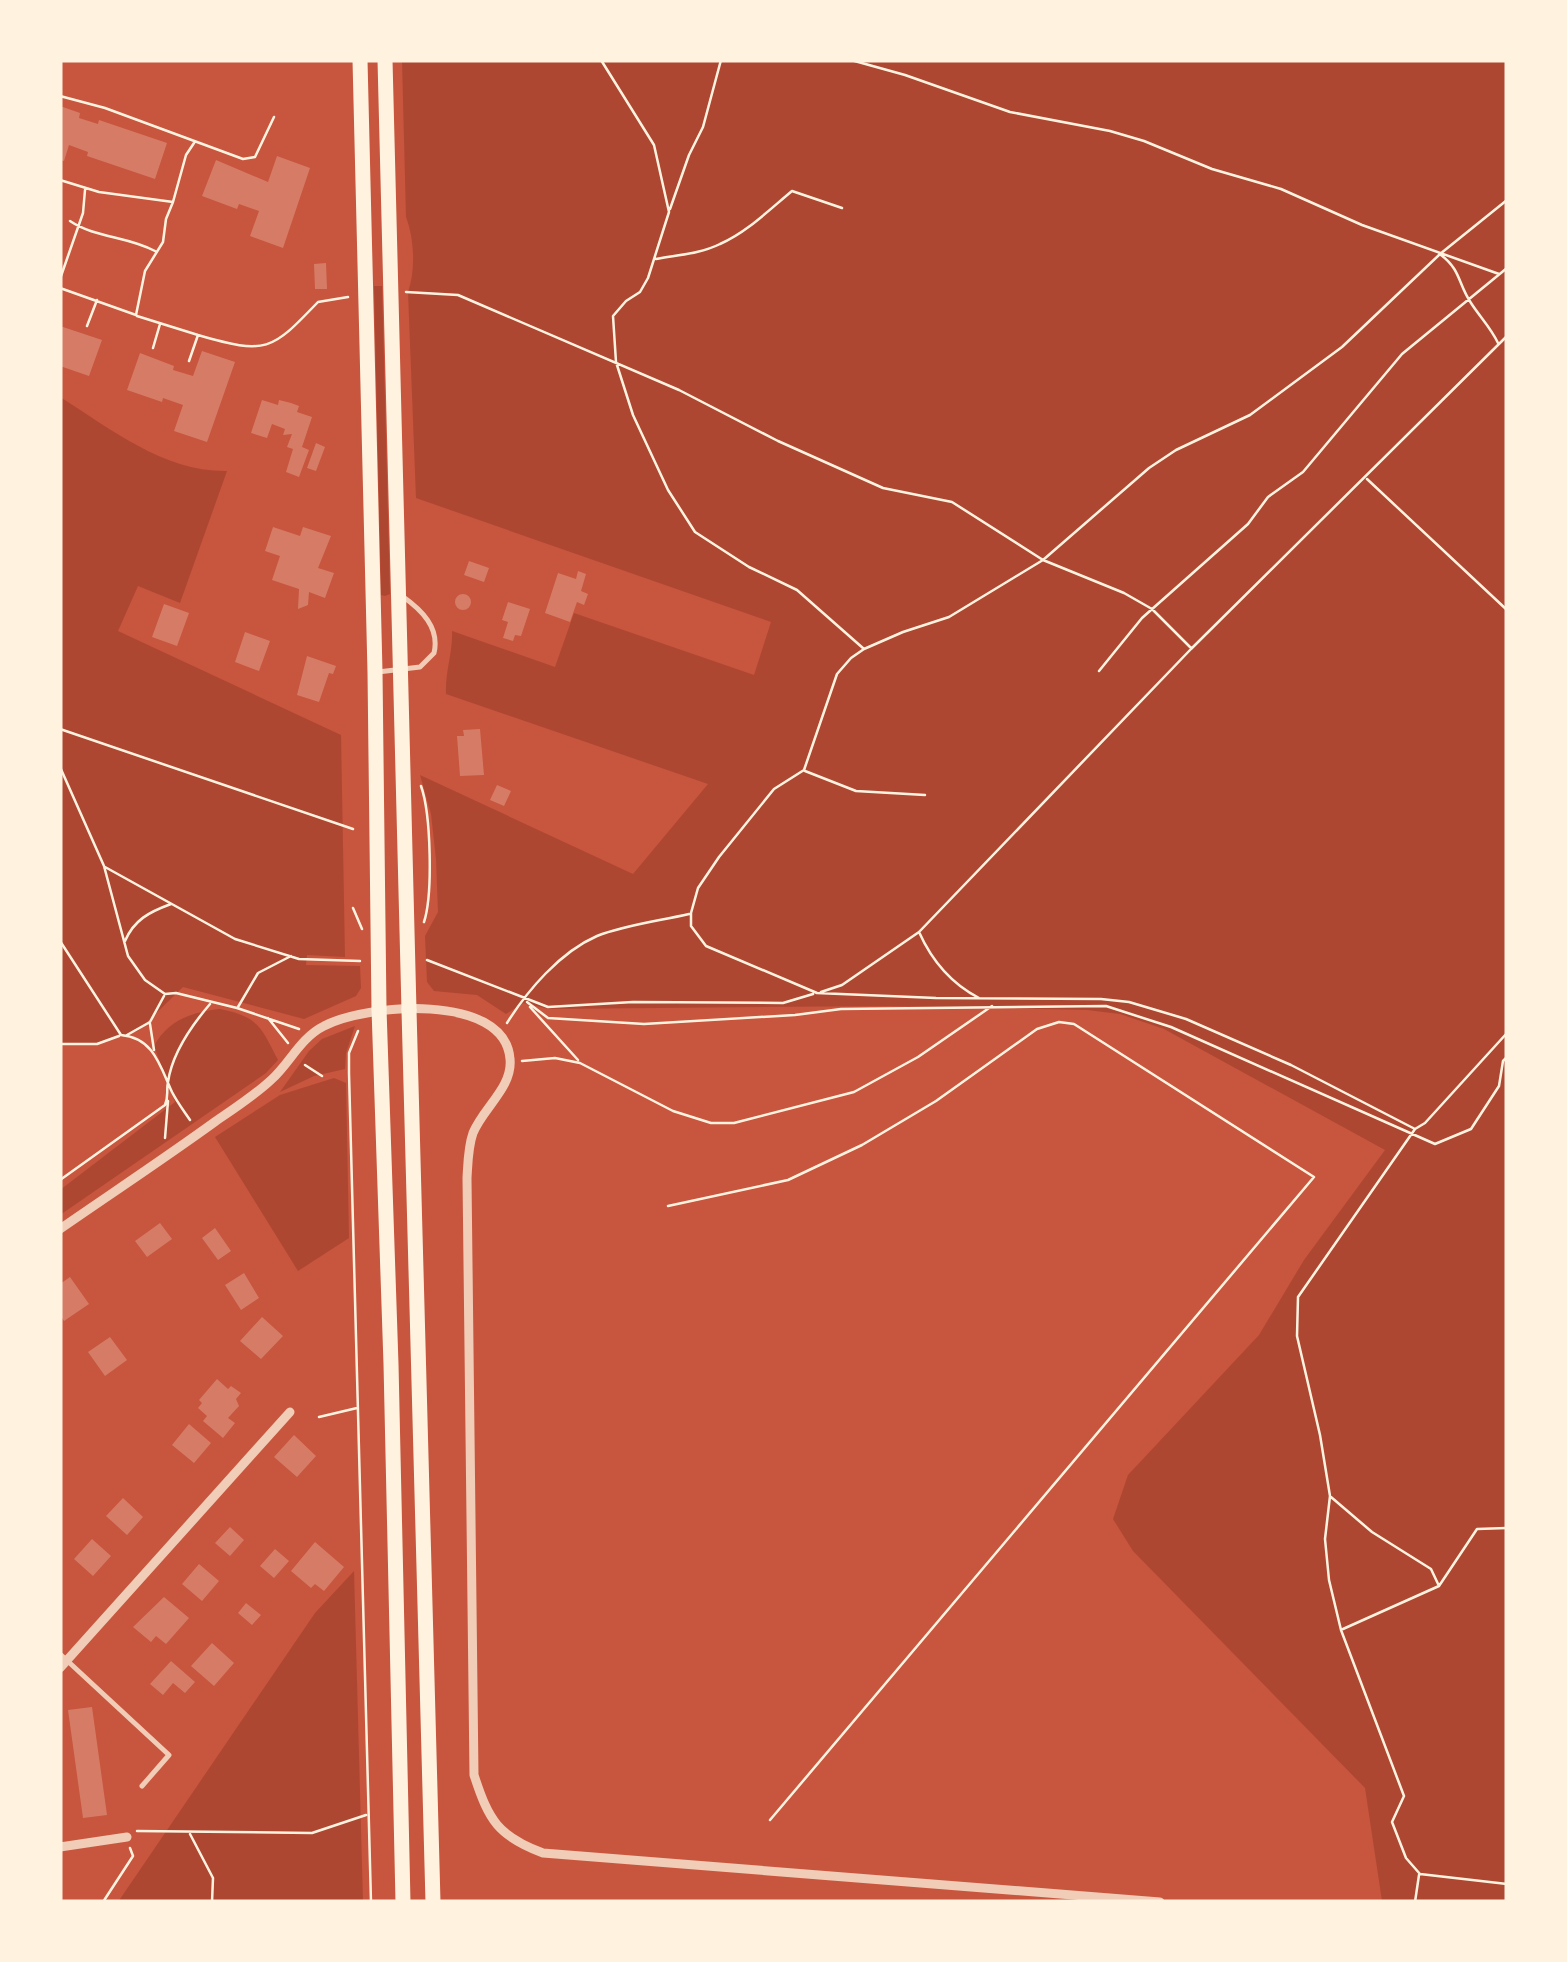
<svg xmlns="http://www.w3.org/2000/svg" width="1567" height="1962" font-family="Merriweather,serif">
<rect width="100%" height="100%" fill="#c8553d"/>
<path fill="#ae4732" d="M402,60H1507V1902L1382,1901L1365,1788L1133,1551L1113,1519L1128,1475L1259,1335L1304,1260L1385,1150L1164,1029L1120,1014L1087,1010L889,1006L549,1009L523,1003L506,1014L477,995L434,991L427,982L425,936L438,912L436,859L431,814L420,775L633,874L708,784L446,694C445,671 453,653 452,631L555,667L574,613L754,675L771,622L416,498L408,292C416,270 414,238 406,217Z
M374,286H382L390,594L385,596L381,595Z
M60,397C111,429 164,472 227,471L180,603L138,586L118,631L341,735L345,957L307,955L306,965L360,966L361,988L356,996L304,1019L183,987L138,1031L97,1044H60Z
M220,1009C259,1017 261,1027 278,1060L266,1073L60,1215V1190L175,1102L154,1046C168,1020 192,1012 220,1009Z
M355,1026L346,1053L345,1069L314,1076L280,1092L309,1051L322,1039Z
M334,1078L346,1083L349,1238L298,1271L215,1137L280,1095Z
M354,1571L363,1902H118L315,1613Z"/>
<path fill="#d67c66" d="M60,106L80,113L79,118L98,124L99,120L167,143L155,179L87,156L88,152L69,145L64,161L60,160Z
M277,156L310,168L283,248L250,236L259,211L239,204L237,209L202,196L216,160L268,182Z
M326,263L327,289H315L314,264Z
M60,326L102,340L89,376L60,366Z
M202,351L235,362L207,442L174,431L183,405L163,398L162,402L127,390L140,353L174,366L173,370L193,376Z
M262,400L278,405L279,400L291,403L299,406L297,412L312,417L302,447L309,450L299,477L286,472L293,449L287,447L292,434L283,435L285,429L272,424L267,438L251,433Z
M316,443L325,447L316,471L307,468Z
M273,527L300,536L303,527L331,536L318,568L334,573L325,598L309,592L308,605L298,609L299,589L272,580L280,556L265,551Z
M469,561L489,568L484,582L464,575Z
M578,571L586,574L581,591L588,594L584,605L577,602L570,622L545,613L558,573L576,579Z
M455 602a8 8 0 1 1 16 0a8 8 0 1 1-16 0Z
M508,602L530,609L521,636L515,635L513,641L503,638L508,622L502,620Z
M164,604L189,613L177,646L152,637Z
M245,632L270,641L259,671L235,662Z
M307,656L336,666L333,674L329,673L319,702L297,695Z
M480,729L484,775L460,776L457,736H464L463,730Z
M497,785L511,791L504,806L490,800Z
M160,1223L172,1239L147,1257L135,1241Z
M215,1228L231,1251L218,1260L202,1238Z
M244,1273L259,1298L241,1310L225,1285Z
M70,1277L89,1304L64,1321L60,1315V1284Z
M262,1317L283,1336L261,1359L240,1341Z
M110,1337L127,1360L105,1376L88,1352Z
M217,1379L228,1389L231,1386L241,1393L236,1399L239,1406L228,1418L235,1423L223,1438L203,1421L207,1416L198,1408L202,1403L199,1400Z
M189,1424L211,1443L194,1463L172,1445Z
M294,1435L316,1456L297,1477L274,1457Z
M123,1498L143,1517L127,1535L106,1516Z
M230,1527L244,1540L230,1556L215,1543Z
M92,1539L111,1556L93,1576L74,1559Z
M315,1542L344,1567L324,1591L315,1584L311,1588L291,1571Z
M275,1549L289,1561L274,1578L260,1566Z
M199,1564L219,1581L202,1601L182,1584Z
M164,1597L189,1618L166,1644L156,1636L151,1642L133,1627Z
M246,1603L261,1615L252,1625L238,1613Z
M212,1643L234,1663L214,1686L191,1666Z
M171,1661L195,1682L185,1693L173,1683L163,1695L150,1684Z
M92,1707L107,1815L83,1818L68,1710Z"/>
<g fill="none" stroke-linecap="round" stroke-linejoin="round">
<path stroke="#fff3e0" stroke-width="2.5" d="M601,60L654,145L669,212L648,278L640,292L626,301L613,316L616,362L633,415L668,490L695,532L749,567L797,590L864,649
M851,60L905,75L1010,112L1110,131L1144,141L1212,169L1281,189L1362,225L1499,274
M60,96L105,108L243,159L255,157L274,117
M60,180L99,192L173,202L186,155L194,143
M1507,200L1440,254L1342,347L1250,415L1176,450L1149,468L1043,560L949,617L903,632L864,649L851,658L837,674L804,770L774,789L719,857L698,888L691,913V926L706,946L817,993L936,998L1101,999L1129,1002L1186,1019L1291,1065L1415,1129L1425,1123L1507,1033
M670,209L689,155L703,127L721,60
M70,221C95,238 128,236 155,251
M1441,255C1461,270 1458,284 1471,303C1480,317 1491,328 1498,343
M656,259C677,255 700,254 720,244C747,232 769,210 792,191L842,208
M60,279L83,213L85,190
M60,288L136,315L145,271L163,242L166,219L173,202
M406,292L458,295L679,390L778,441L883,488L952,502L1043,560L1124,593L1152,609L1191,648
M137,316L198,335L189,361
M87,326L97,300
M198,335C267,355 271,351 318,302L348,297
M153,348L160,324
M1367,479L1507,610
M1099,671L1142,618L1248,524L1268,497L1303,472L1402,354L1507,268
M60,729L353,829
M60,767L104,866L128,956L145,980L165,994L176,993L237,1008L299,1029
M805,771L856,791L925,795
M421,786C431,814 433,894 424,922
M105,867L235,939L299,959L360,961
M353,908L362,929
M919,932C932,961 950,983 979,998
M60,941L121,1035C154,1038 160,1066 172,1092C177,1102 184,1111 190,1120
M125,941C134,920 149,912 171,904
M427,960L548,1007L633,1002L783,1003L813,994
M821,992L842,985L919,932L1191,649L1507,336
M527,1002L548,1018L644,1024L795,1015L841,1009L1106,1006L1171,1027L1435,1144L1471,1129L1499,1086L1503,1061L1507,1057
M238,1007L258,973L291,956
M530,1007L578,1060
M268,1018L288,1043
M507,1023C527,991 560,952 597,936C625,925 659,921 689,914
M150,1024L154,1050
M358,1031L349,1053V1073L371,1902
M127,1035L150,1022L164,996
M60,1044H97L119,1036
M522,1061L555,1058L580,1063L673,1111L711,1123H734L854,1092L918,1057L992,1006
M305,1065L322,1076
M1415,1129L1298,1297L1297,1336L1320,1435L1330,1496L1325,1539L1329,1580L1341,1630L1404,1796L1392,1822L1406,1858L1420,1874L1507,1884
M165,1138L168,1101
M60,1180L165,1105C169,1096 166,1091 168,1082C172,1054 192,1025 210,1004
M668,1206L788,1180L862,1145L936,1101L1037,1029L1059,1022L1074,1024L1314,1177L770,1820
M319,1417L357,1408
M1331,1497L1372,1532L1431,1569L1439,1586
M1343,1629L1439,1586L1477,1529L1507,1528
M137,1831L312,1833L366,1815
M190,1834L213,1878L212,1902
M103,1902L133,1856L130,1848
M1415,1902L1419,1875"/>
<path stroke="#f1ccb7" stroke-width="5" d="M378,672L420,667L434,653C440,628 422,610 402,596
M60,1654L169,1755L142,1786"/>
<path stroke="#f1ccb7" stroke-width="9" d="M60,1229C112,1193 165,1158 216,1121C235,1108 255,1095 271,1080C290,1063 300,1038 324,1026C365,1004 505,992 510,1059C513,1087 483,1108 473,1133C468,1147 468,1162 467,1178L474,1775C489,1821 498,1836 543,1853L1160,1902
M60,1668L290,1412
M60,1847L127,1837"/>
<path stroke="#fff3e0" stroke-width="15" d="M360,60L375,672L379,1009
M385,60L409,1010"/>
<path stroke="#fff3e0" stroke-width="15" d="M379,1009L391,1364L403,1902
M409,1010L433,1902"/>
</g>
<rect width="1567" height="1962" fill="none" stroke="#fff3e0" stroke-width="125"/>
</svg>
